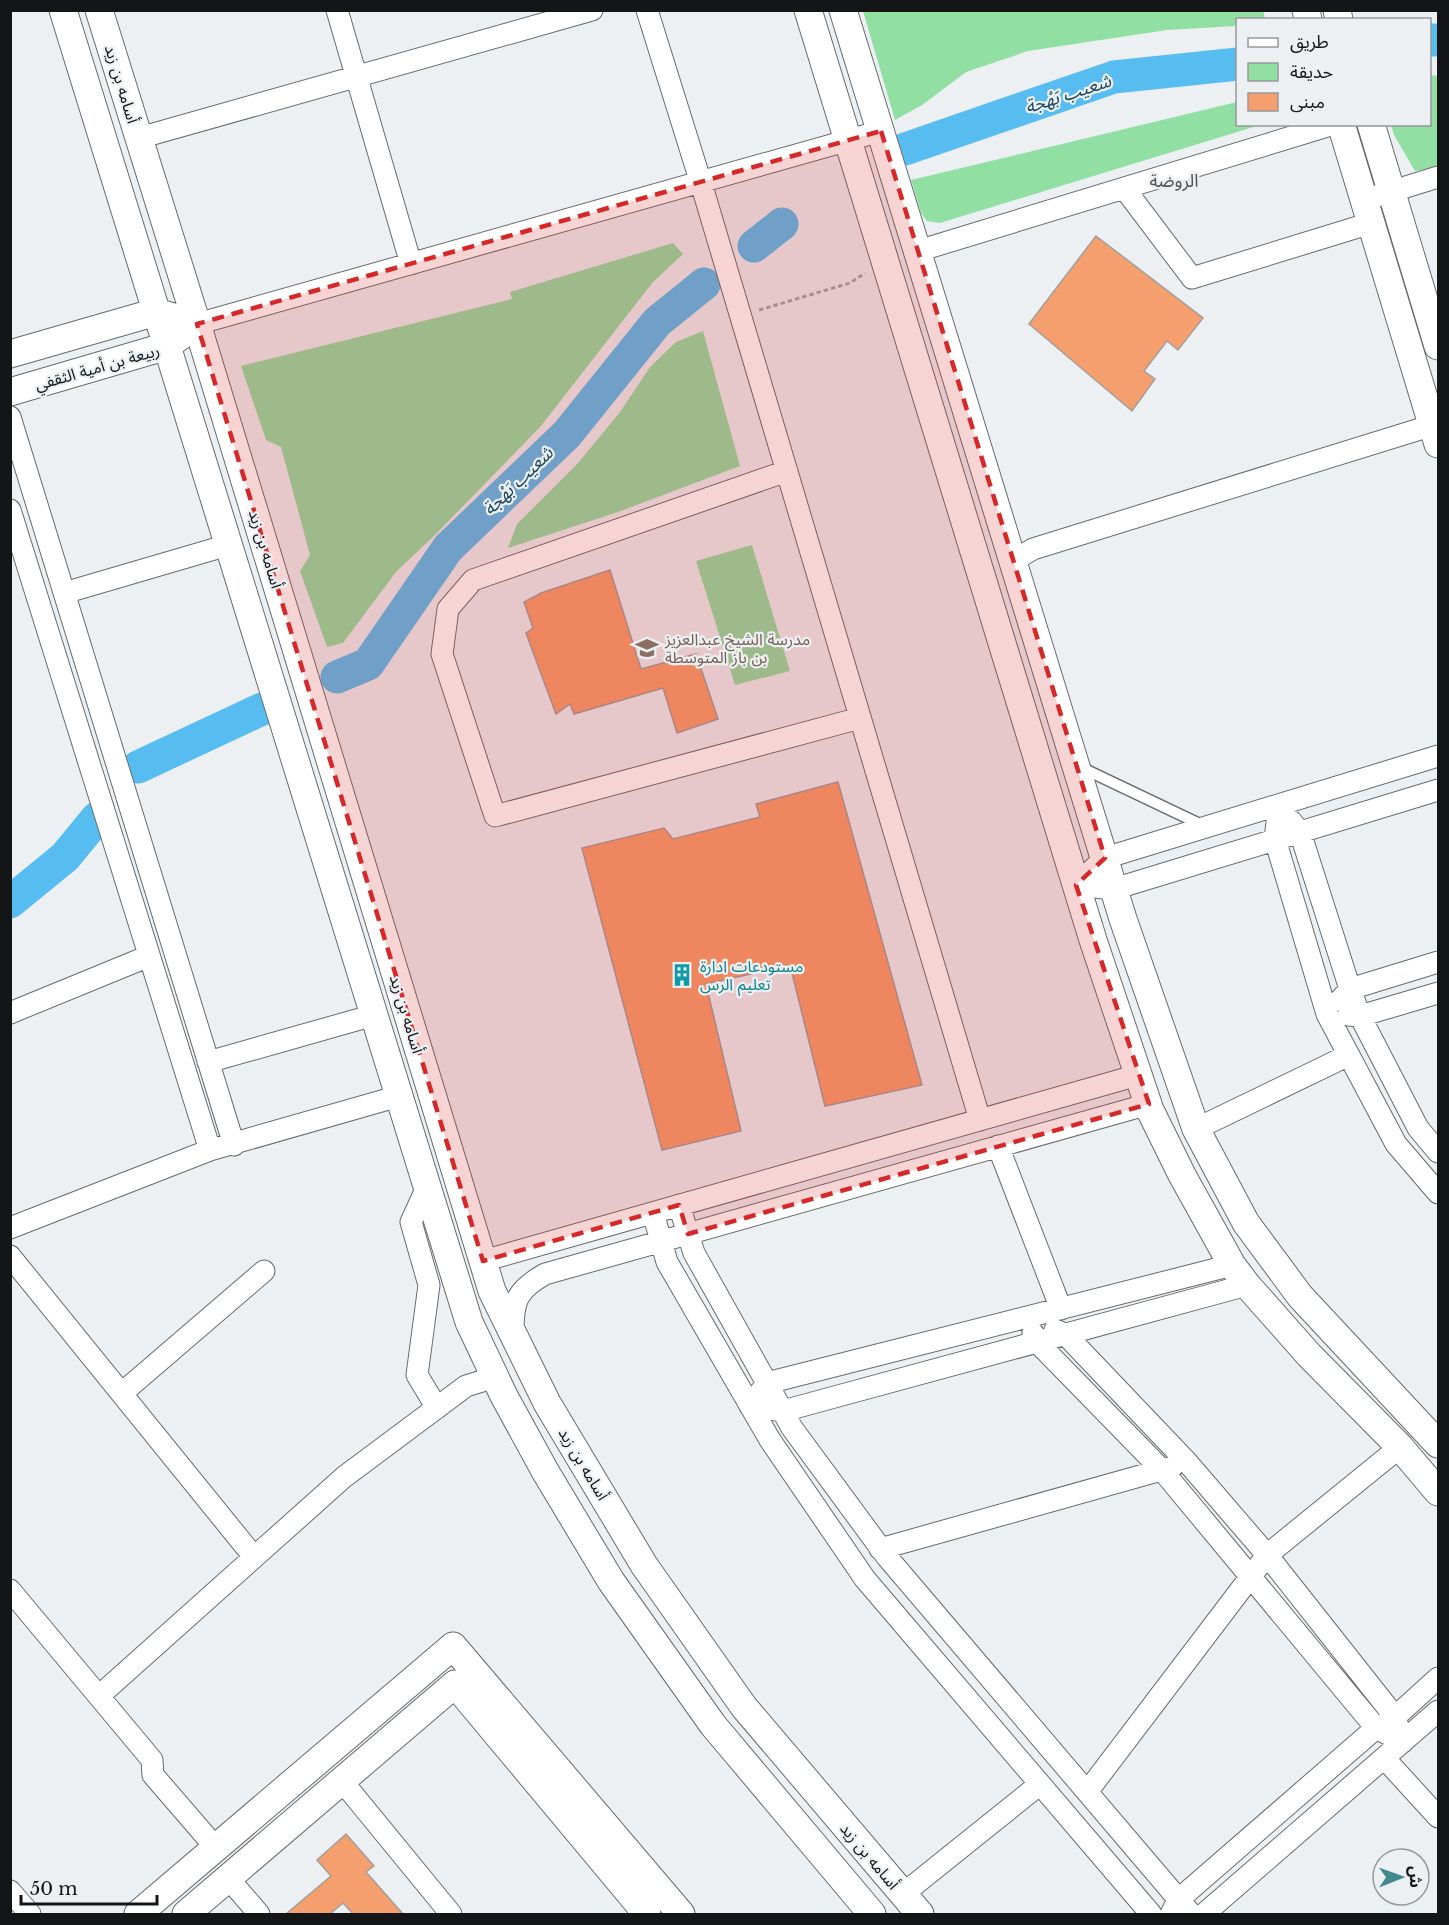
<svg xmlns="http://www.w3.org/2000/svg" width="1449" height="1925" font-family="'Libre Baskerville','Noto Sans Arabic',serif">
<rect width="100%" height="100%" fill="#ecf0f3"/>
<path fill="#91dfa3" d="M1263,10L1265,19L1238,20L1237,26L1167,30L1028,51L966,72L922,105L895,120L863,11Z
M1430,75L1438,76V167L1415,171L1394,135L1391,125L1430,124Z
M1237,102L1238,124L1260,125L940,223L927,221L921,213L911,180Z
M673,243L683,254L653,282L541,426L437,533L396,572L343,643L327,647L300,571L310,555L281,447L266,440L241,366L512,299L510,292Z
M703,331L740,466L618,512L508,548L517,524L579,462L620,412L650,367L676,342Z
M752,545L790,671L735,685L696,561Z"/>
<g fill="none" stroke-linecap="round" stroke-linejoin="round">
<path stroke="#57bdf1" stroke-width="33" d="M1430,40H1438
M905,149L1114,77L1238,64
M754,246L782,224
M337,677L368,664L448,548L567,434L657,322L704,284
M138,767L262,709
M10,902L65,857L97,818"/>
</g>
<path fill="#f49f6d" stroke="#a29e9c" stroke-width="1.5" d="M1096,236L1203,318L1178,350L1167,341L1144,371L1155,379L1132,411L1029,324Z
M610,570L641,669L696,654L718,719L677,733L663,688L574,714L570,704L556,714L526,633L533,628L524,602L541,593Z
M838,782L922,1085L825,1106L790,965L706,984L741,1131L662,1150L582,848L664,828L673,839L760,817L756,804Z
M346,1834L374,1866L366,1872L403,1914H353L343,1903L330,1914H286L331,1876L317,1860Z"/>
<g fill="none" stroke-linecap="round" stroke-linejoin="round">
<g stroke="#686b6e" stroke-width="13">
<path id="service" d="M1080,767L1204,826"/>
</g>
<g stroke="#686b6e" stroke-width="23">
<path id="minor" d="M337,10L411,264
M647,10L701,183L980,1120
M139,138L592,10
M1124,188L1192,278L1371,223
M1364,200L1438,177
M918,251L1334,124
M197,324L881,131
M10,417L234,1145
M787,471L473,580L448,609L442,654L495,816L860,718
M10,510L210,1150
M1013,561L1033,549L1433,425
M64,593L228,545
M1438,756L1105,858L1076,885L1114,889L1438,790
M1279,806L1275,839L1327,1014L1396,1144L1438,1193
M1291,821L1300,832L1350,989L1360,1016L1418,1128L1438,1152
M1340,1000L1350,989L1438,962
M10,1013L149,956
M1348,1015L1360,1016L1438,993
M208,1062L374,1015
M1196,1129L1349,1055
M998,1146L1061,1309
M427,1187L411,1222L429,1285L417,1375L437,1408
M679,1205L694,1253L792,1428L887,1557L1191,1914
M653,1213L667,1262L770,1440L865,1579L1151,1914
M10,1228L210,1150L399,1096
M10,1256L254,1557
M483,1261L1138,1075
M1232,1265L767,1383L750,1406L783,1411L1247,1285
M1055,1330L1065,1334L1187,1462L1267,1555L1395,1717L1403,1742
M513,1332C513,1300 517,1290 545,1274L1149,1104
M1033,1333L1037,1342L1162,1470L1376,1728L1403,1742
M122,1393L264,1271
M880,1549L1172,1467
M10,1590L152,1760L153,1775L216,1848
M99,1696L344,1477L466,1386L495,1377
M1385,1759L1438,1817
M342,1781L451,1914
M1087,1792L1267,1555L1400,1447
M228,1878L259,1914
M10,1891L30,1914
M903,1894L1040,1784
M1171,1914L1178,1900L1376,1728L1395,1717L1438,1678
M1204,1914L1438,1711"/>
</g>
<g stroke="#686b6e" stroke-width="29">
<path id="tertiary" d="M63,10L469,1322L504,1396L545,1471L611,1581L713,1725L872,1914
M99,10L197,324L492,1291L547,1403L644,1565L744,1707L920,1914
M808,10L1093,940L1150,1110L1182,1175L1232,1265L1247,1285L1309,1355L1400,1447L1438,1492
M843,10L1123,919L1196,1129L1246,1223L1300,1296L1438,1444
M1306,10L1308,20
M1337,10L1339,20
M1341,124L1438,444
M1371,124L1438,346
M10,354L156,312L173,317
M10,392L167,346L182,335
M138,1914L453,1646L681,1914
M186,1914L455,1684L647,1914"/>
</g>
<path stroke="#a2a5a7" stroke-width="3" stroke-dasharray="4.5 3" stroke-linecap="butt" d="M759,310L850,283L865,273"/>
<use href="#service" stroke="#fff" stroke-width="10"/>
<use href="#minor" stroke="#fff" stroke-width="21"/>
<use href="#tertiary" stroke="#fff" stroke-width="27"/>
</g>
<path fill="#d62828" fill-opacity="0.2" stroke="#d62828" stroke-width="4.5" stroke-dasharray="12 8" stroke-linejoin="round" d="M881,131L1105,858L1076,885L1149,1104L688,1234L679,1205L483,1261L197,324Z"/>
<defs>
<g id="school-bare" transform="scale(1.8)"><path d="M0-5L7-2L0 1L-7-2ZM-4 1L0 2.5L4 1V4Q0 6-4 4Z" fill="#8d6e63" stroke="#ecf0f3" stroke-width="2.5" paint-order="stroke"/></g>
<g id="building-bare" transform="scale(1.8)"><path d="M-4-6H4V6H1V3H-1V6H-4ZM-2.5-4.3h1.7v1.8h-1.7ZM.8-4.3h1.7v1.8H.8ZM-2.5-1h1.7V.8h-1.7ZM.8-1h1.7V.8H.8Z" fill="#0f9aa8" stroke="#ecf0f3" stroke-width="2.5" paint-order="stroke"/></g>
</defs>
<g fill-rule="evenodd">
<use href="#school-bare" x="647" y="648"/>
<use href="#building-bare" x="682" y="975"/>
</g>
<g text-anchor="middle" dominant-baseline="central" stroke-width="4.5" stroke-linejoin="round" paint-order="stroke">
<g font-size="16" fill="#141516" stroke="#ecf0f3">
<text transform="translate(122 84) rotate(73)">أسامه بن زيد</text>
<text transform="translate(97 367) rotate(-16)">ربيعة بن أمية الثقفي</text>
<text transform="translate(266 549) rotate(73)">أسامه بن زيد</text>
<text transform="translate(407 1014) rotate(73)">أسامه بن زيد</text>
<text transform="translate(584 1464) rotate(59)">أسامه بن زيد</text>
<text transform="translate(870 1856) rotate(50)">أسامه بن زيد</text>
</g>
<g font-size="16" fill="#785e54" stroke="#ecf0f3" text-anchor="start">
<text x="665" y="639">مدرسة الشيخ عبدالعزيز<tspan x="665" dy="18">بن باز المتوسطة</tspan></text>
</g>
<g font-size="16" fill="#0d838f" stroke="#ecf0f3" text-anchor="start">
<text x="700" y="966">مستودعات ادارة<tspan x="700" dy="18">تعليم الرس</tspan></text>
</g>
<g font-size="18" font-style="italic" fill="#1a455b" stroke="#ecf0f3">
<text transform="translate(1068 94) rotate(-18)">شعيب بَهْجة</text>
<text transform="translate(518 481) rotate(-44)">شعيب بَهْجة</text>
</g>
<g font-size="18" fill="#505355" stroke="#ecf0f3">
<text x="1174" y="181">الروضة</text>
</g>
</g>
<rect width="1449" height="1925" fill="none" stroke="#141516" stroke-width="24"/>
<rect x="1236" y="18" width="195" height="108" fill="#ecf0f3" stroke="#96989b" stroke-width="1.5"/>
<rect x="1248" y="38" width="30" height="9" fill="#ffffff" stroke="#96989b" stroke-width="1.5"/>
<text x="1290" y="48" font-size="18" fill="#141516">طريق</text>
<rect x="1248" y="63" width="30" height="18" fill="#91dfa3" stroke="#96989b" stroke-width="1.5"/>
<text x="1290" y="78" font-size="18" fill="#141516">حديقة</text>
<rect x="1248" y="93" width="30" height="18" fill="#f49f6d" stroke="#96989b" stroke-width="1.5"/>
<text x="1290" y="108" font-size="18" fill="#141516">مبنى</text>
<g transform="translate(1401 1877) rotate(89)"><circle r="28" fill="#ecf0f3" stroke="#96989b" stroke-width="1.5"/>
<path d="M0-4.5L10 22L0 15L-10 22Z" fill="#41898d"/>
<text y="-9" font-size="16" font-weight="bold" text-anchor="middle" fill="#141516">ش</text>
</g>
<path d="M21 1895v9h136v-9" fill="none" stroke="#141516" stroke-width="3"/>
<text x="30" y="1895" font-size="18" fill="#141516" stroke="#ecf0f3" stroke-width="4.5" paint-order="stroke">50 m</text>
</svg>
